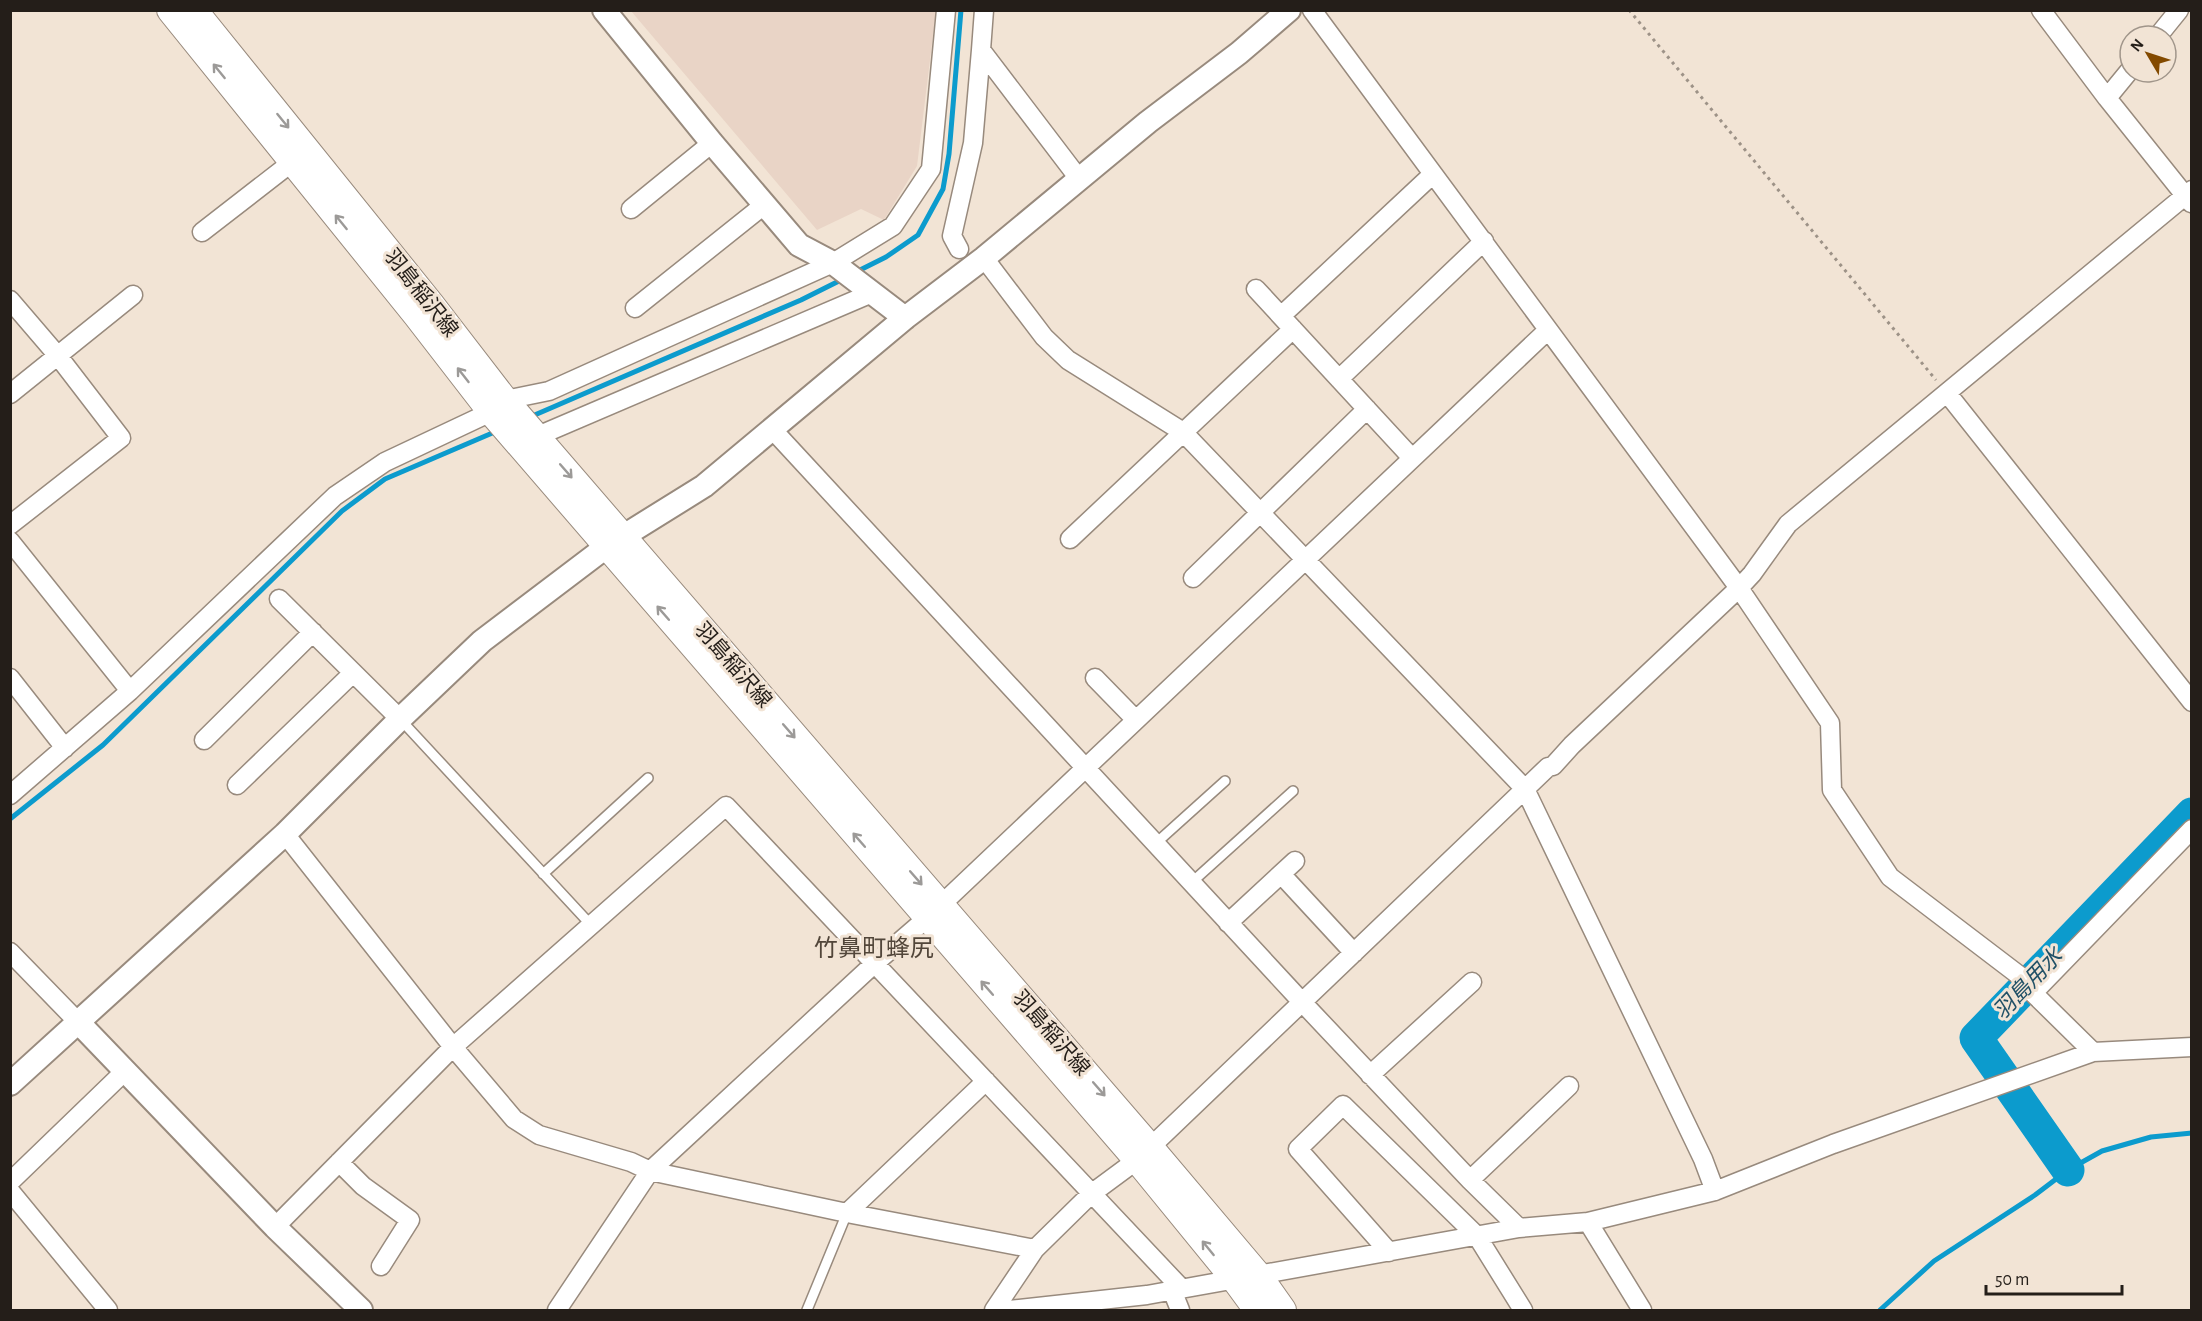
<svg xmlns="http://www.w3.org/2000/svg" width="2202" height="1321" font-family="'Alegreya Sans','Noto Sans JP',sans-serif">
<rect width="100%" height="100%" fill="#f2e4d5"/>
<path fill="#e9d4c6" d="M631,11H936L917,166L884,220L861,209L817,230Z"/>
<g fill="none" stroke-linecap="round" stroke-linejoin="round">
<path stroke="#0c9bcd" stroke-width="5" d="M856,272L886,257L918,235L943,189L949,154L961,10
M530,417L801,300L843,279
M10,819L103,745L342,511L385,479L497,431
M1880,1310L1934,1261L2035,1195L2068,1170L2102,1151L2151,1137L2192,1133"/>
<path stroke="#0c9bcd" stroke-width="33" d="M2068,1170L1976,1038L2192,814"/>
<g stroke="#988a7d" stroke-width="12">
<path id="service" d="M400,719L591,925
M1155,844L1225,781
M543,874L648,778
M1191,883L1293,791
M807,1310L847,1213"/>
</g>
<g stroke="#988a7d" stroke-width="21">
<path id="minor" d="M984,10L981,50L1080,180
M1312,10L1739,588L1830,723L1832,790L1890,877L2020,976L2033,993
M2041,10L2107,98L2191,203
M2158,36L2179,10
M2107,98L2130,70
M631,209L712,143
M202,232L300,156
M959,249L952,236L973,143L981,50
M984,258L1044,337L1068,360L1183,432L1525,789L1703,1159L1715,1191
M1256,289L1412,458
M10,300L58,356L121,438L10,525
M635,308L764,205
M1281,316L1433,174
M1339,379L1484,241
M1947,393L2192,702
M10,394L133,295
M772,429L1302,1002L1470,1180L1519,1228
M526,441L872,293
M1070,539L1293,329
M10,541L130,691
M1193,578L1367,409
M279,599L400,719
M10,678L65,748
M1095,678L1136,720
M204,740L313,632
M237,785L353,673
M10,795L130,691L335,496L385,462L491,412L505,400L549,391L833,263L893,226L931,169L946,10
M285,834L453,1047L514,1119L539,1135L631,1162L650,1171L847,1213L1035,1249
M1281,874L1354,953
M1228,923L1295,861
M10,952L79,1023
M2093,1052L2033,993L2192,829
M1370,1075L1472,982
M339,1162L363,1186L410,1220L381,1266
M1470,1180L1569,1086
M10,1182L125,1071
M10,1191L108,1310
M847,1213L986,1081
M1588,1222L1642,1310
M275,1227L453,1047L726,806L1182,1289
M1389,1252L1298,1149L1343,1105L1477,1236L1523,1310
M1172,1290L1180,1310
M557,1310L650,1171L875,963L926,919L1548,330
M994,1310L1035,1249L1091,1194L1137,1160L1548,767L1553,766L1572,745L1739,588L1752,574L1788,524L2192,190
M1009,1310L1147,1295L1519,1228L1588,1222L1715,1191L1833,1144L2093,1052L2192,1047"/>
</g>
<g stroke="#988a7d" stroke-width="26">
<path id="tertiary" d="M604,10L712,143L799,245L833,263L905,318
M79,1023L275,1227L361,1310
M10,1084L285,834L400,719L482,641L606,547L704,486L905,318L984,258L1148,122L1239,53L1289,10"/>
</g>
<g stroke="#988a7d" stroke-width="28">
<path id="secondary" d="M170,10L416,315L491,412L1137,1160L1235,1280L1257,1310
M194,10L431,304L505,400L1150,1147L1259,1276L1283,1310"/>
</g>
<path stroke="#9d9287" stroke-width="3" stroke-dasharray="3 4.5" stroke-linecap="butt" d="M1629,10L1936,380"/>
<use href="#service" stroke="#fff" stroke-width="9"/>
<use href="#minor" stroke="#fff" stroke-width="18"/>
<use href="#tertiary" stroke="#fff" stroke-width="22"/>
<use href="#secondary" stroke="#fff" stroke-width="26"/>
</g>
<defs><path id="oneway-shaft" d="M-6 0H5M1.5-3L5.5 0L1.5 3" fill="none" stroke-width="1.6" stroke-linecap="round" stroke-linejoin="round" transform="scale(1.5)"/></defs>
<g stroke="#9c9a98">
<use href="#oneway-shaft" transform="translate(219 71) rotate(-129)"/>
<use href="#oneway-shaft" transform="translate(283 121) rotate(51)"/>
<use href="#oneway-shaft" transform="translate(341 222) rotate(-129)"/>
<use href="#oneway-shaft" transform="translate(463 375) rotate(-128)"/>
<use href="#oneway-shaft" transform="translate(566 471) rotate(49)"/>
<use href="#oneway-shaft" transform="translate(663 613) rotate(-131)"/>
<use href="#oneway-shaft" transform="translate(789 731) rotate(49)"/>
<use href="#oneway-shaft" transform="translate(859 840) rotate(-131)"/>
<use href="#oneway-shaft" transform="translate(916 878) rotate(49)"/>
<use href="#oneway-shaft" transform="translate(987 988) rotate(-131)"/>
<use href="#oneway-shaft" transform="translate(1099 1089) rotate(49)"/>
<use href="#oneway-shaft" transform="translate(1208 1248) rotate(-129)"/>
</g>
<g text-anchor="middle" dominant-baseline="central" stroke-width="6" stroke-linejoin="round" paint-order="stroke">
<g font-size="21" fill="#241e19" stroke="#f2e4d5">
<text transform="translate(421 293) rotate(52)">羽島稲沢線</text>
<text transform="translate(733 665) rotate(49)">羽島稲沢線</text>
<text transform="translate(1051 1033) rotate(49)">羽島稲沢線</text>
</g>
<g font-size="22" font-style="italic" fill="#215167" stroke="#f2e4d5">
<text transform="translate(2028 984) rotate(-46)">羽島用水</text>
</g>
<g font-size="24" fill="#52463a" stroke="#f2e4d5">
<text x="874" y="949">竹鼻町蜂尻</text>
</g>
</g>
<rect width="2202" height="1321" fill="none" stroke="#241e19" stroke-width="24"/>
<g transform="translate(2148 54) rotate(309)"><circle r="28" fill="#f2e4d5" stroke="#a0958a" stroke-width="1.5"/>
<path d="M0-4.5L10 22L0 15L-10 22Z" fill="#834a00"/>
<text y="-9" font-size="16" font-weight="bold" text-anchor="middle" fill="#241e19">N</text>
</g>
<path d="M1986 1285v9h136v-9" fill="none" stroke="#241e19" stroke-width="3"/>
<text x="1995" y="1285" font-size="18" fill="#241e19" stroke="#f2e4d5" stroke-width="4.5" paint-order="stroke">50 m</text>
</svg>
